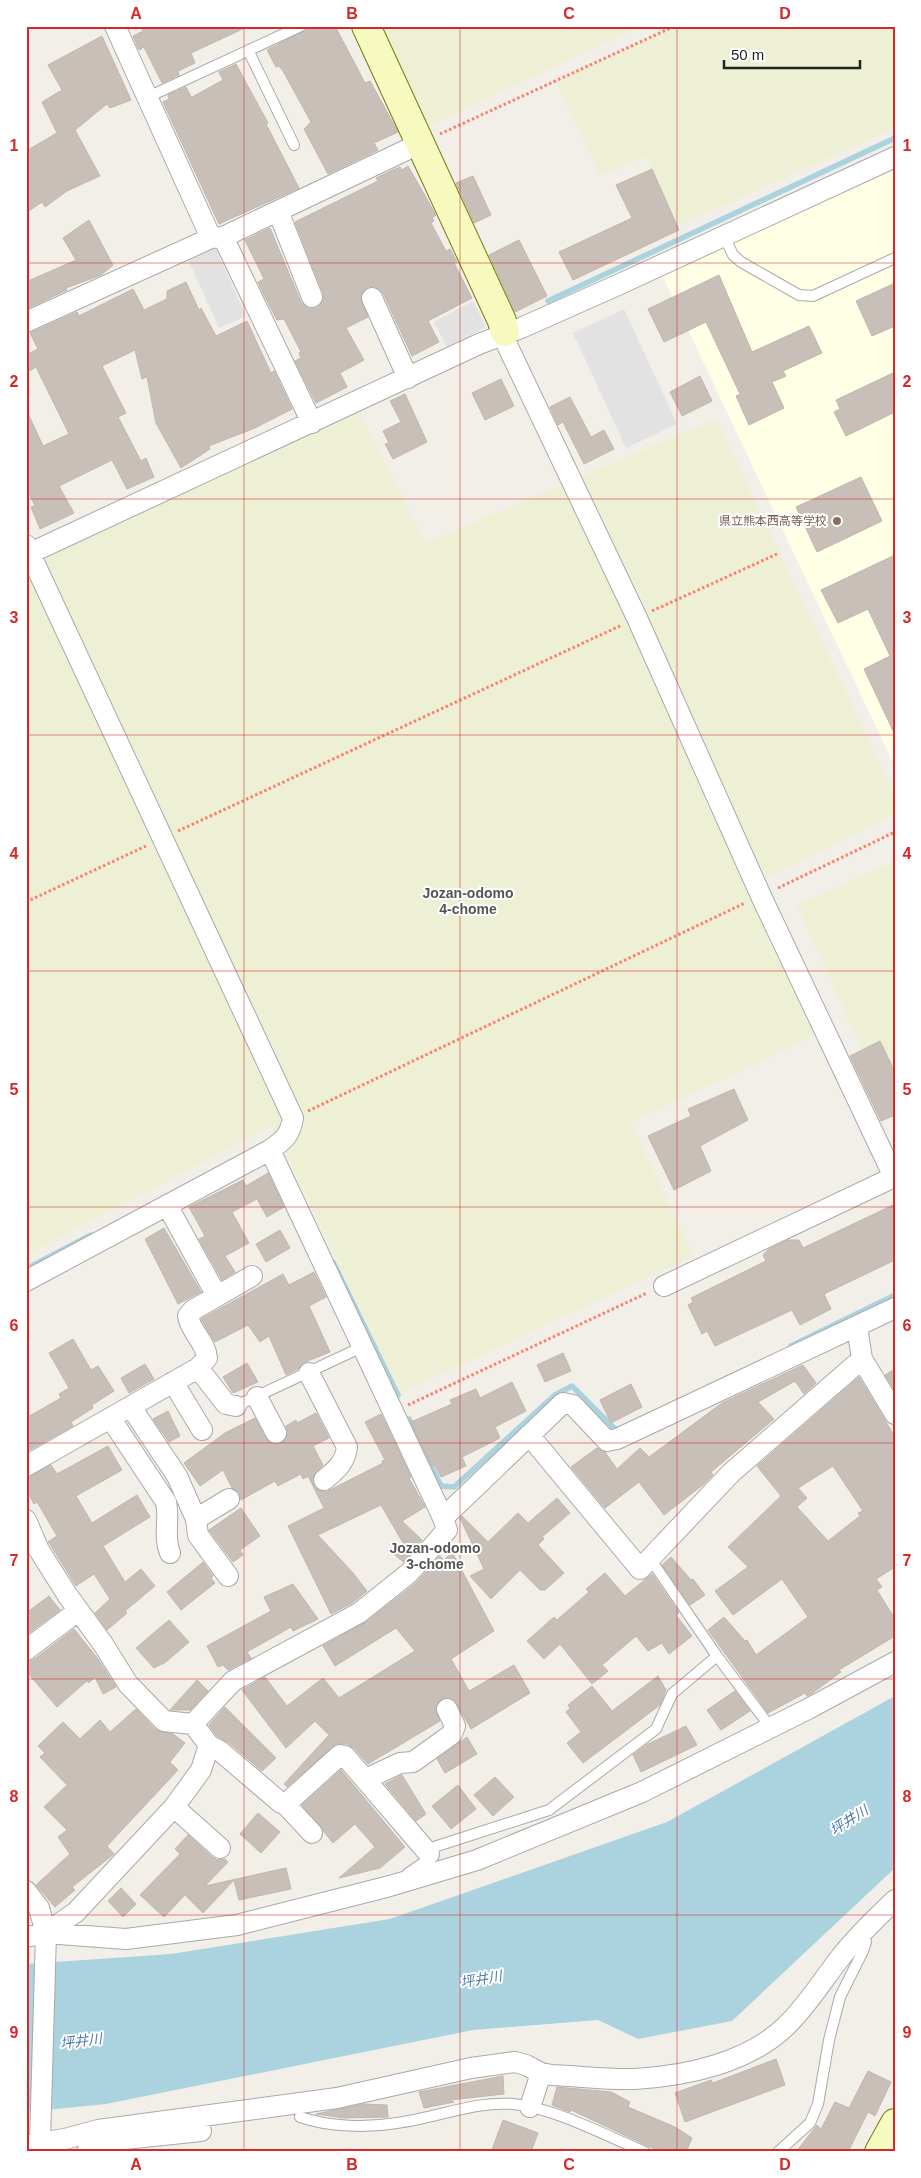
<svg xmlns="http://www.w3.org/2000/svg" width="921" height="2178" font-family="Arial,'Noto Sans JP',sans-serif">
<rect width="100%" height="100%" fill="#f2efe9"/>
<path fill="#ffffe5" d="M895,166V767L662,275Z"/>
<path fill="#eef0d5" d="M375,26H641L425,128Z
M677,26H895V128L678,226L646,156L600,176L556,81Z
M358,411L426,543L716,419L895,795V814L749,887L816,1035L631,1123L694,1256L401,1393L272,1126L26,1255V565Z
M895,861V1123L797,905Z"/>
<path fill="#e2e2e2" d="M215,247L246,316L219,328L188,259Z
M473,301L486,327L447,347L434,322Z
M624,309L677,424L626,448L573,333Z"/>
<path fill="#aad3df" d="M895,1696V1868L732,2021L638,2039L598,2020L473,2030L106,2104L26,2112V1964L171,1954L390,1919L667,1822Z"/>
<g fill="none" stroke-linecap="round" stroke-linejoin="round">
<path stroke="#aad3df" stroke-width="5.5" d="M548,301L895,138
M333,1262L398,1395
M26,1269L91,1235
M791,1346L895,1295
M409,1419L441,1486L454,1487L555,1395L572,1386L616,1430L621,1428"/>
</g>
<path fill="#c7bfb8" stroke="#c4b6ab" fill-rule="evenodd" d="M141,26H249L191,53L195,63L178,71L179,75L162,83L144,47L139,50L133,36L143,31Z
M313,26H335L365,83L370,81L398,132L374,143L378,150L328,174L304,129L311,122L283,71L279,66L276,67L267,50Z
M102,36L131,100L110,108L107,104L75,130L100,176L67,191L45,207L42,202L26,213V151L57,133L42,102L62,90L48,65Z
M236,64L268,123L266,124L299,188L219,224L163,102L169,99L168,95L186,87L191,97L194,96L223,80L219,72Z
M408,166L436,215L432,218L434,221L431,223L446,251L450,249L457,262L454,263L472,298L428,321L439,342L412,356L383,293L374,286L367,287L360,297L368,317L346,328L364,360L340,373L347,387L316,403L295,361L301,358L299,353L301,352L284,319L277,320L264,295L258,282L264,279L245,240L270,228L301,302L310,309L317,308L324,299L323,293L295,222L378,181L376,178L393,170L400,167L402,170Z
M652,169L679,230L573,280L559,252L632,218L616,185Z
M473,176L491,215L474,223L456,183Z
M89,220L113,265L101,275L66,288L67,290L26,309V282L76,260L63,238Z
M519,240L547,296L515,312L489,255Z
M719,275L752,352L809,326L822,353L783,371L786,376L772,382L784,408L749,425L736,396L740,394L706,322L664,342L648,309Z
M186,282L199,310L201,308L216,336L247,321L271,373L274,371L292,409L255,428L209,446L210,449L181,468L156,423L147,377L142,379L135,350L102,366L126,413L118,417L141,461L146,458L154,477L127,489L112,460L59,486L74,513L40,529L31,507L35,506L26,487V409L43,446L69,434L36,367L26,373V355L38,349L30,333L77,312L79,316L133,289L144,310L167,299V291Z
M895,283V326L872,336L856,301Z
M895,372V412L846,436L834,412L840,409L836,400Z
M700,376L712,401L682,416L670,392Z
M501,379L514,406L485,420L472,393Z
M405,394L427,442L393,459L385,444L389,443L383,431L401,422L390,401Z
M570,397L591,437L604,430L614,449L584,464L563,422L558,425L550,407Z
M861,477L882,521L817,552L796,507Z
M895,555V735L864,669L890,656L868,609L838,623L821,590Z
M880,1041L895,1072V1115L881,1121L850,1056Z
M734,1089L748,1120L700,1146L711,1171L674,1190L648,1136L691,1116L688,1109Z
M268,1173L284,1207L267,1217L257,1199L232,1212L249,1243L225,1256L235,1272L222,1280L199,1239L205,1236L189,1207L243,1180L246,1186Z
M895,1204V1260L824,1294L831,1309L800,1325L792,1310L715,1346L707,1331L702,1334L688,1305L693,1302L691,1298L766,1261L763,1255L769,1249L788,1240H799L803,1248Z
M164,1228L201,1292L178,1304L145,1239Z
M280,1230L290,1248L266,1262L256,1244Z
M314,1272L326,1297L309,1306L330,1352L303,1363L298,1369L286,1375L269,1336L260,1342L248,1325L215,1342L201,1319L283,1274L289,1285Z
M73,1339L91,1370L98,1366L114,1391L92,1405L93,1408L71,1422L73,1426L26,1452V1418L61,1398L59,1394L69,1388L49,1353Z
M563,1353L571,1371L545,1382L537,1365Z
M247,1363L258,1382L233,1393L223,1377Z
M145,1364L154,1379L129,1393L121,1378Z
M803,1365L816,1383L804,1394L795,1381L758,1402L774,1419L711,1472L713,1475L704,1484L664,1515L639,1482L605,1508L571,1467L597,1448L605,1452L617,1469L640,1448L649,1457L722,1403Z
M895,1369V1388L894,1389L885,1375Z
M859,1377L895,1437V1567L876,1579L882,1587L877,1590L895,1619V1636L839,1670L841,1672L811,1694L807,1696L805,1693L768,1713L708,1630L724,1617L745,1641L747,1640L756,1655L808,1617L782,1579L733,1615L715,1591L748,1567L728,1547L781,1496L757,1466ZM833,1466L863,1511L858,1513L860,1516L828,1541L797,1507L807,1498L798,1488Z
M512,1382L526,1411L495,1427L500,1438L462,1457L466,1466L441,1477L435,1465L432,1466L411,1422L452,1404L450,1400L476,1389L480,1398Z
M631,1384L642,1407L611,1423L600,1400Z
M168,1411L180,1436L169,1442L153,1419Z
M316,1413L329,1438L313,1446L323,1465L313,1476L315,1488L326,1492L383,1463L382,1461L385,1460L365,1422L381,1414L411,1477L409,1478L425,1507L402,1521L422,1540L403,1562L393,1553L403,1543L381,1505L318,1535L353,1573L367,1591L352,1603L331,1614L288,1526L324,1508L308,1476L303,1479L301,1474L278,1486L275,1481L241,1500L239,1492L232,1488L223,1470L200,1486L184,1463L225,1433L255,1418L266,1439L276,1445L286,1439L288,1433L286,1426L296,1420L297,1423Z
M108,1446L122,1470L76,1496L92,1523L137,1495L150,1517L103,1546L125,1582L141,1569L155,1586L125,1611L127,1613L107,1630L95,1613L110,1599L94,1574L76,1586L50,1544L48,1542L57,1536L37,1502L34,1504L26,1489V1478L51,1465L57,1474Z
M557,1498L570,1513L542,1537L544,1539L538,1545L564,1573L545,1590H540L520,1570L491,1599L470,1576L484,1569L460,1518L462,1516L488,1542L518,1513L528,1523Z
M241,1508L260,1536L240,1550L243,1555L233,1562L209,1530Z
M452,1552L494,1631L451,1659L469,1691L514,1665L530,1693L471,1729L454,1700L442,1698L435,1708L440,1721L368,1764L354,1748L347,1744H336L287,1787L284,1784L329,1735L315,1721L286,1748L242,1690L265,1677L287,1706L323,1678L339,1698L415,1651L396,1628L335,1666L323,1646L366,1622L417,1582L440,1556L444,1560Z
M671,1557L691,1580L693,1579L705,1595L690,1605L662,1565Z
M203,1562L213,1576L211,1578L215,1583L181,1610L167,1592Z
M605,1573L625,1596L652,1574L679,1613L676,1615L692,1636L669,1654L662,1643L648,1651L636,1636L602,1665L608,1671L592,1684L560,1644L544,1659L527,1641L554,1617L557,1620L589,1592L586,1589Z
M293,1584L318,1619L293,1631L291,1627L247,1652L251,1658L228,1670L223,1665L218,1667L207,1646L271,1611L264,1597Z
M49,1596L60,1610L26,1635V1613Z
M169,1620L189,1642L166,1662L154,1668L136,1648Z
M74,1629L98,1659L116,1687L103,1694L95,1677L89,1683L87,1681L57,1707L26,1671V1662L33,1660Z
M658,1676L666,1690L660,1705L583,1763L567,1743L581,1732L566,1712L570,1708L568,1705L592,1686L612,1711Z
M197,1680L208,1691L190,1710H170Z
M735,1691L750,1711L721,1730L707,1710Z
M225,1707L276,1758L262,1771L228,1742L217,1736L209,1725Z
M136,1709L156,1730L173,1734L185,1743L170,1762L178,1770L107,1846L114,1854L72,1887L75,1890L55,1907L36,1885L70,1854L58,1837L67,1830L44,1807L67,1785L40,1757L45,1753L38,1746L63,1722L80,1739L100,1720L110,1732Z
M686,1726L697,1745L641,1772L633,1755L646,1745Z
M467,1737L477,1754L445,1773L437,1759Z
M341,1770L405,1847L380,1868L339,1878L375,1847L355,1824L333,1843L302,1805Z
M402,1775L426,1814L416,1821L385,1784Z
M495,1777L514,1797L493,1816L474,1795Z
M458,1785L476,1809L451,1829L432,1806Z
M258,1813L280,1832L261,1853L240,1834Z
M188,1835L212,1857L218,1860L225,1859L228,1862L205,1886L286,1868L291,1889L239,1900L234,1880L203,1913L185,1895L164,1917L140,1895L180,1854L175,1849Z
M121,1888L136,1904L123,1917L108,1901Z
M776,2059L785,2085L685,2122L675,2093L711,2080L713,2083Z
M868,2071L891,2082L875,2116L868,2112L848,2152H796L817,2125L821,2129L835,2102L849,2108Z
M503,2076L504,2094L450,2100L454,2102L424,2108L419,2092Z
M557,2087L611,2092L630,2102L628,2107L675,2127L692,2138L686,2152H664L650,2147L571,2110L570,2112L552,2105Z
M363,2104L387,2105L388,2117L344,2118L316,2114Z
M503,2120L538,2133L531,2152H491Z"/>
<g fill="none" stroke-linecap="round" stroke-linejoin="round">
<g stroke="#a9a9a9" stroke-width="12">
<path id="lane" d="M249,52L294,145
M148,97L301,26
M724,236L733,255L741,262L799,295L813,296L895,258
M236,1406L362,1347
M651,1560L717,1656L771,1728
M407,1874L423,1863L434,1847L549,1810L656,1729L672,1694L717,1656
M300,2117C329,2127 367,2128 397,2123C436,2118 474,2101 513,2104C552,2107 607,2136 645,2152
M778,2152L810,2123L818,2104L829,2040L840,1997L863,1951L866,1942L863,1932"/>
</g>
<g stroke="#a9a9a9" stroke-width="22">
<path id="street" d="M115,26L211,238
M278,211L312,297
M223,237L312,423
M372,298L408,378
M26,322L211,238L223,237L421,143
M505,332L508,347L637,618L761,896L895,1179
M26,545L293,1118C290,1136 284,1140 270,1150L26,1281
M26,555L479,344L521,328L620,284L895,157
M270,1150L443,1518L563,1403L573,1405L607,1441L617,1439L895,1308
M167,1205L217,1296
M664,1286L894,1177
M857,1327L862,1359L895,1414
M198,1368L207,1358C206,1342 190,1331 188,1316L193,1310L252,1276
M309,1373L347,1447C345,1463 336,1470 324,1480
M173,1382L202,1430
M257,1397L276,1433
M131,1407L177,1476L196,1519L198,1535L228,1576
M111,1419L166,1502C170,1520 163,1536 170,1553
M529,1435L640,1569L731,1473L862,1359
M26,1466L198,1368L226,1404L236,1406
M196,1519L229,1499
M26,1520L39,1550L68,1596L103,1644L128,1684L164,1721L193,1724L209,1745L220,1751L281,1803L288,1802L340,1755L345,1756L429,1854
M26,1650L78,1611
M193,1724L233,1681L359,1613L409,1573L447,1530L443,1518
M366,1779L400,1763L413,1762L452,1734L455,1726L447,1709
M284,1803L312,1833
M174,1807L220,1848
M26,1891L39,1908L46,1933L40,2143
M46,1933L76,1912L174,1807L201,1770L209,1745
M26,1937L46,1933L126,1939L237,1925L390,1886L477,1860L642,1792L808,1709L895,1662
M530,2107L541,2073
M26,2145L65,2139L98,2130L337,2098L471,2068L515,2062L526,2065L541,2073L552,2075C579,2076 608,2080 635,2079C686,2076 748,2063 786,2026C807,2006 822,1981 840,1958C856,1937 876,1918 895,1900
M87,2152L96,2145L115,2140L201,2131"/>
</g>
<g stroke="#707d05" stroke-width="30">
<path id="secondary" d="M366,26L502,321L505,332
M879,2152L895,2123"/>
</g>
<path stroke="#fa8072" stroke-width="3" stroke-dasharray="2.5 2.5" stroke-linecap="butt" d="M440,134L675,26
M652,611L777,554
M178,831L622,625
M778,888L895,832
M26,902L146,846
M308,1111L745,903
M408,1405L647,1293"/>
<use href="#lane" stroke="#fff" stroke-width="10"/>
<use href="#street" stroke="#fff" stroke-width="20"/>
<use href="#secondary" stroke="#f7fabf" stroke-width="28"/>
</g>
<path fill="none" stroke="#d62828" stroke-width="1" stroke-opacity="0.55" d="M244,26V2152M460,26V2152M677,26V2152M26,263H895M26,499H895M26,735H895M26,971H895M26,1207H895M26,1443H895M26,1679H895M26,1915H895"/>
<circle fill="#8d6e63" stroke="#fff" stroke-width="2" cx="837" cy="521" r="5"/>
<g text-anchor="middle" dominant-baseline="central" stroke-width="4" stroke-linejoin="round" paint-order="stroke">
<g font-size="12" fill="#785e54" stroke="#fff" text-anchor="end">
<text x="827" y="521">県立熊本西高等学校</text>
</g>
<g font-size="14" font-weight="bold" fill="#555" stroke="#fff">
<text x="468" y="893">Jozan-odomo<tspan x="468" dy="16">4-chome</tspan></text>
<text x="435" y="1548">Jozan-odomo<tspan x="435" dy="16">3-chome</tspan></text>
</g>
<g font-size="14" font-style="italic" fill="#4a7aab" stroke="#fff">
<text transform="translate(849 1820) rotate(-33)">坪井川</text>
<text transform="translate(481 1979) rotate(-10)">坪井川</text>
<text transform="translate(81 2041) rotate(-7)">坪井川</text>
</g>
</g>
<rect width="921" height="2178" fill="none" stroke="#ffffff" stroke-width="55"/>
<path d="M724 60v8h136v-8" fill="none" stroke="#222222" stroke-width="2.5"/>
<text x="731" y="60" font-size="15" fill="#222222" stroke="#ffffff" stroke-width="4" paint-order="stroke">50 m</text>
<rect x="28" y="28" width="866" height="2122" fill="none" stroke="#d62828" stroke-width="2"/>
<g font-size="16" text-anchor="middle" font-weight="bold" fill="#d62828">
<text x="136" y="19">A</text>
<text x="352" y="19">B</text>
<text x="569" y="19">C</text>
<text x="785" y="19">D</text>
<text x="14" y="151">1</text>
<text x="907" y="151">1</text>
<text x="14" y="387">2</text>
<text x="907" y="387">2</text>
<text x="14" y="623">3</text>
<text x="907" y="623">3</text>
<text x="14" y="859">4</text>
<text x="907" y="859">4</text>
<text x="14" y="1095">5</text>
<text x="907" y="1095">5</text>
<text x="14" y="1331">6</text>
<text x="907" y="1331">6</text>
<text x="14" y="1566">7</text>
<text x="907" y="1566">7</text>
<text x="14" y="1802">8</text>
<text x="907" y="1802">8</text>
<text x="14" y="2038">9</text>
<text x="907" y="2038">9</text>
<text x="136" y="2170">A</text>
<text x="352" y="2170">B</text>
<text x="569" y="2170">C</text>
<text x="785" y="2170">D</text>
</g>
</svg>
